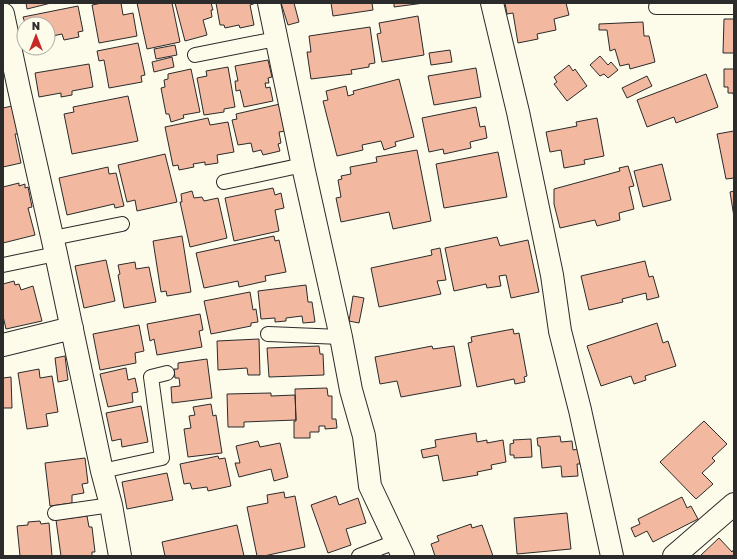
<svg xmlns="http://www.w3.org/2000/svg" width="737" height="559" font-family="'Golos Text',sans-serif">
<rect width="100%" height="100%" fill="#fdfbea"/>
<path fill="#f2b8a0" stroke="#2b2b2b" d="M26,3H51L27,9Z
M102,3H121L123,15L133,13L137,36L99,43L92,5Z
M137,3H172L180,42L147,49Z
M175,3H211L213,10H211L212,17L203,20L207,35L185,41Z
M216,3H256L250,5L254,25L240,28L239,25L225,28L224,25H220Z
M281,3H294L299,22L288,25Z
M331,3H372L373,10L333,16Z
M394,3H424L394,7Z
M505,3H566L569,15L554,19L556,30L537,34L538,39L518,43L513,13L507,14Z
M78,6L83,31L78,32L79,37L64,40L62,34L48,37V24L25,23L23,17Z
M418,16L424,55L382,62L377,34L381,33L379,23Z
M724,19H734V53H723Z
M643,22L644,36H649L655,62L630,69L629,64L620,66L615,49L610,51L607,30H599V24Z
M370,27L375,63L369,64V67L351,70L352,74L311,79L307,52H311L309,36Z
M138,43L145,75L141,76L142,82L109,88L104,60L99,61L97,51Z
M175,45L177,55L156,59L154,49Z
M450,50L452,62L431,65L429,53Z
M600,56L608,65L611,62L618,70L608,78L604,74L600,76L590,65Z
M172,57L174,67L154,72L152,62Z
M268,60L272,77L268,78L269,83H265L266,88L270,87L273,101L244,107L240,90L236,91L235,81H238L235,66Z
M89,64L93,87L72,91V95L61,97V93L39,97L35,73Z
M569,65L573,71L575,69L587,86L567,101L554,84L557,82L554,77Z
M228,67L235,107L224,109V112L204,115L197,78L207,76L206,71Z
M476,68L481,97L434,105L428,76Z
M191,69L200,112L183,115L184,118L171,122L169,114H166L161,88L165,87L164,80L168,79V74Z
M724,69H734V98L733,93H728V87H724Z
M706,74L718,107L676,123L674,117L647,127L637,100Z
M647,76L652,86L627,98L622,88Z
M399,79L414,137L395,142L396,146L384,150L381,141L362,145L363,150L337,156L323,101L328,100L326,91L346,86L348,96L354,94L353,91Z
M128,96L138,141L72,154L64,114L74,112L73,107Z
M280,104L286,131L279,132L281,143L278,144L280,151L263,155L261,150L253,152L251,143L238,145L232,120L237,119L236,114Z
M12,106L18,134H15L21,163L3,167V108Z
M476,107L480,127L485,126L487,138L470,142L471,148L444,154L443,149L429,152L422,118Z
M208,118L210,125L228,122L234,152L217,155L218,163L205,165V162L193,164L194,167L179,170L178,165L173,166L165,127Z
M597,118L604,156L584,160L585,164L564,168L561,150L550,152L546,132L577,126L576,122Z
M734,131V178L726,179L717,134Z
M417,150L431,221L393,229L389,212L341,222L336,198L341,197L338,180L342,179L341,176L351,174L350,167L377,162L376,157Z
M498,152L507,197L444,208L436,164Z
M165,154L177,202L137,211L135,200L127,202L118,165Z
M662,164L671,200L643,207L634,171Z
M628,166L634,186L629,187L634,209L619,213L620,220L597,226L595,220L560,228L554,204V189L620,171L619,168Z
M108,167L109,174L116,173L124,206L115,208L114,204L67,215L59,178Z
M19,183V186L25,184V188L28,187L32,207L28,208L35,235L3,243V187Z
M273,188L275,195L281,193L284,208L275,210L279,231L234,241L225,198Z
M192,191L194,198L202,197L204,201L218,198L227,238L190,247L180,202H182L181,194Z
M734,191V217L730,192Z
M182,236L191,292L167,296L166,291L161,292L153,241Z
M274,236L275,241L279,240L286,272L265,276L266,281L239,287L238,281L204,288L196,253Z
M497,237L500,246L528,240L539,292L511,298L506,275L499,276L501,286L487,288L486,284L454,291L445,248Z
M440,248L446,280L437,281L441,294L379,307L371,268L432,255L431,250Z
M106,260L115,301L84,308L75,266Z
M645,261L649,277L653,276L659,297L647,300L646,293L622,299L623,302L589,310L581,276Z
M135,262L136,269L149,267L156,302L124,308L118,275L120,274L118,265Z
M14,281L15,285L19,284L21,290L33,286L42,321L6,329L3,316V284Z
M306,285L308,302H312L315,322L303,323L302,316L286,318V321L275,322V318L261,319L258,291Z
M250,292L253,310L256,309L258,322L251,323V326L211,334L204,301Z
M353,296L364,298L359,323L349,321Z
M200,314L203,330L199,331L202,347L157,355L154,339L150,341L147,324Z
M657,323L663,343L668,341L676,366L645,376L646,380L634,384L631,376L601,386L587,346Z
M139,325L144,351L135,353L136,363L100,370L93,334Z
M513,329L514,334L519,333L527,376L524,377L525,382L515,384L514,379L477,387L468,343L472,342L471,337Z
M259,339L260,375H248L247,368L218,370L217,341Z
M319,346L320,354H323L324,375L269,377L267,348Z
M432,346L433,349L454,346L461,386L401,397L397,381L380,384L375,357Z
M65,356L68,380L58,382L55,358Z
M207,359L212,398L172,403L171,387L180,386L179,378H175L174,369H178V363Z
M126,368L128,380L135,378L138,392L132,393L133,402L108,407L100,374Z
M39,369L40,378L52,376L58,412L46,414L48,426L27,429L18,373Z
M11,377L12,408H3V378Z
M327,388L328,396H332V419H336L337,428L325,429V426H319V432H310V438H294V421H296L295,389Z
M271,393V396L295,395L296,420L244,422V427H228L227,394Z
M211,404L213,416L216,415L222,453L188,457L184,429L191,428L189,416L195,415L193,407Z
M141,406L148,442L122,447L121,439L112,441L106,413Z
M704,421L727,444L712,458L715,461L702,473L713,484L696,499L660,462Z
M476,433L477,442L487,440V443L503,440L506,462L491,465L492,469L477,472L478,475L443,481L438,455L423,458L421,450L436,447L435,440Z
M560,436L561,442L572,441L573,450L579,449L580,464H577L578,476L562,477L561,466L542,468L540,446H538L537,438Z
M531,439L532,457L514,458V455H510V444L514,443L513,440Z
M258,441L260,447L280,443L288,477L274,481L271,469L239,477L235,463H240L236,446Z
M218,456L219,459L225,458L231,486L208,491L207,487L192,489L190,483L184,484L180,464Z
M85,458L88,483L82,484L84,493L72,495V503L50,506L45,463Z
M167,473L173,500L127,509L122,482Z
M284,492L285,498L295,496L305,547L264,556H257L247,507L268,503L267,495Z
M336,496L339,505L358,498L366,523L346,529L351,545L328,553L311,505Z
M682,497L687,508L691,506L698,519L653,542L647,531L635,537L631,528L640,524L638,519Z
M567,513L571,549L517,554L514,518Z
M87,516L89,527H92L95,552H92V556H61L56,520Z
M40,521L41,524L49,523L52,556H20L17,526L28,525V522Z
M471,524L472,528L482,525L493,556H435L431,544L439,541L437,536Z
M237,525L244,556H165L162,542Z
M719,538L732,552L734,549V556H702L701,555Z"/>
<g fill="none" stroke-linecap="round" stroke-linejoin="round">
<g stroke="#2b2b2b" stroke-width="16">
<path id="service" d="M656,7H734
M195,55L276,39
M224,182L303,165
M53,238L122,224
M3,265L56,254
M268,334L341,337
M102,471L162,458L151,377L167,373
M55,513L111,505
M359,556L395,542"/>
</g>
<g stroke="#2b2b2b" stroke-width="24">
<path id="minor" d="M269,3L304,171L341,337L351,390L364,436L370,486L403,556
M492,3L518,112L552,275L560,331L580,410L612,556
M3,14L19,89L56,254L102,471L111,505L120,556
M3,345L72,328
M674,556L734,504"/>
</g>
<use href="#service" stroke="#fdfbea" stroke-width="14"/>
<use href="#minor" stroke="#fdfbea" stroke-width="22"/>
</g>
<rect width="737" height="559" fill="none" stroke="#2b2b2b" stroke-width="8"/>
<g transform="translate(36 36)"><circle r="19" fill="#fdfbea" stroke="#a9a89e"/>
<path d="M0-3L7 15L0 10L-7 15Z" fill="#c62828"/>
<text y="-6" font-size="11" font-weight="bold" text-anchor="middle" fill="#2b2b2b">N</text>
</g>
</svg>
